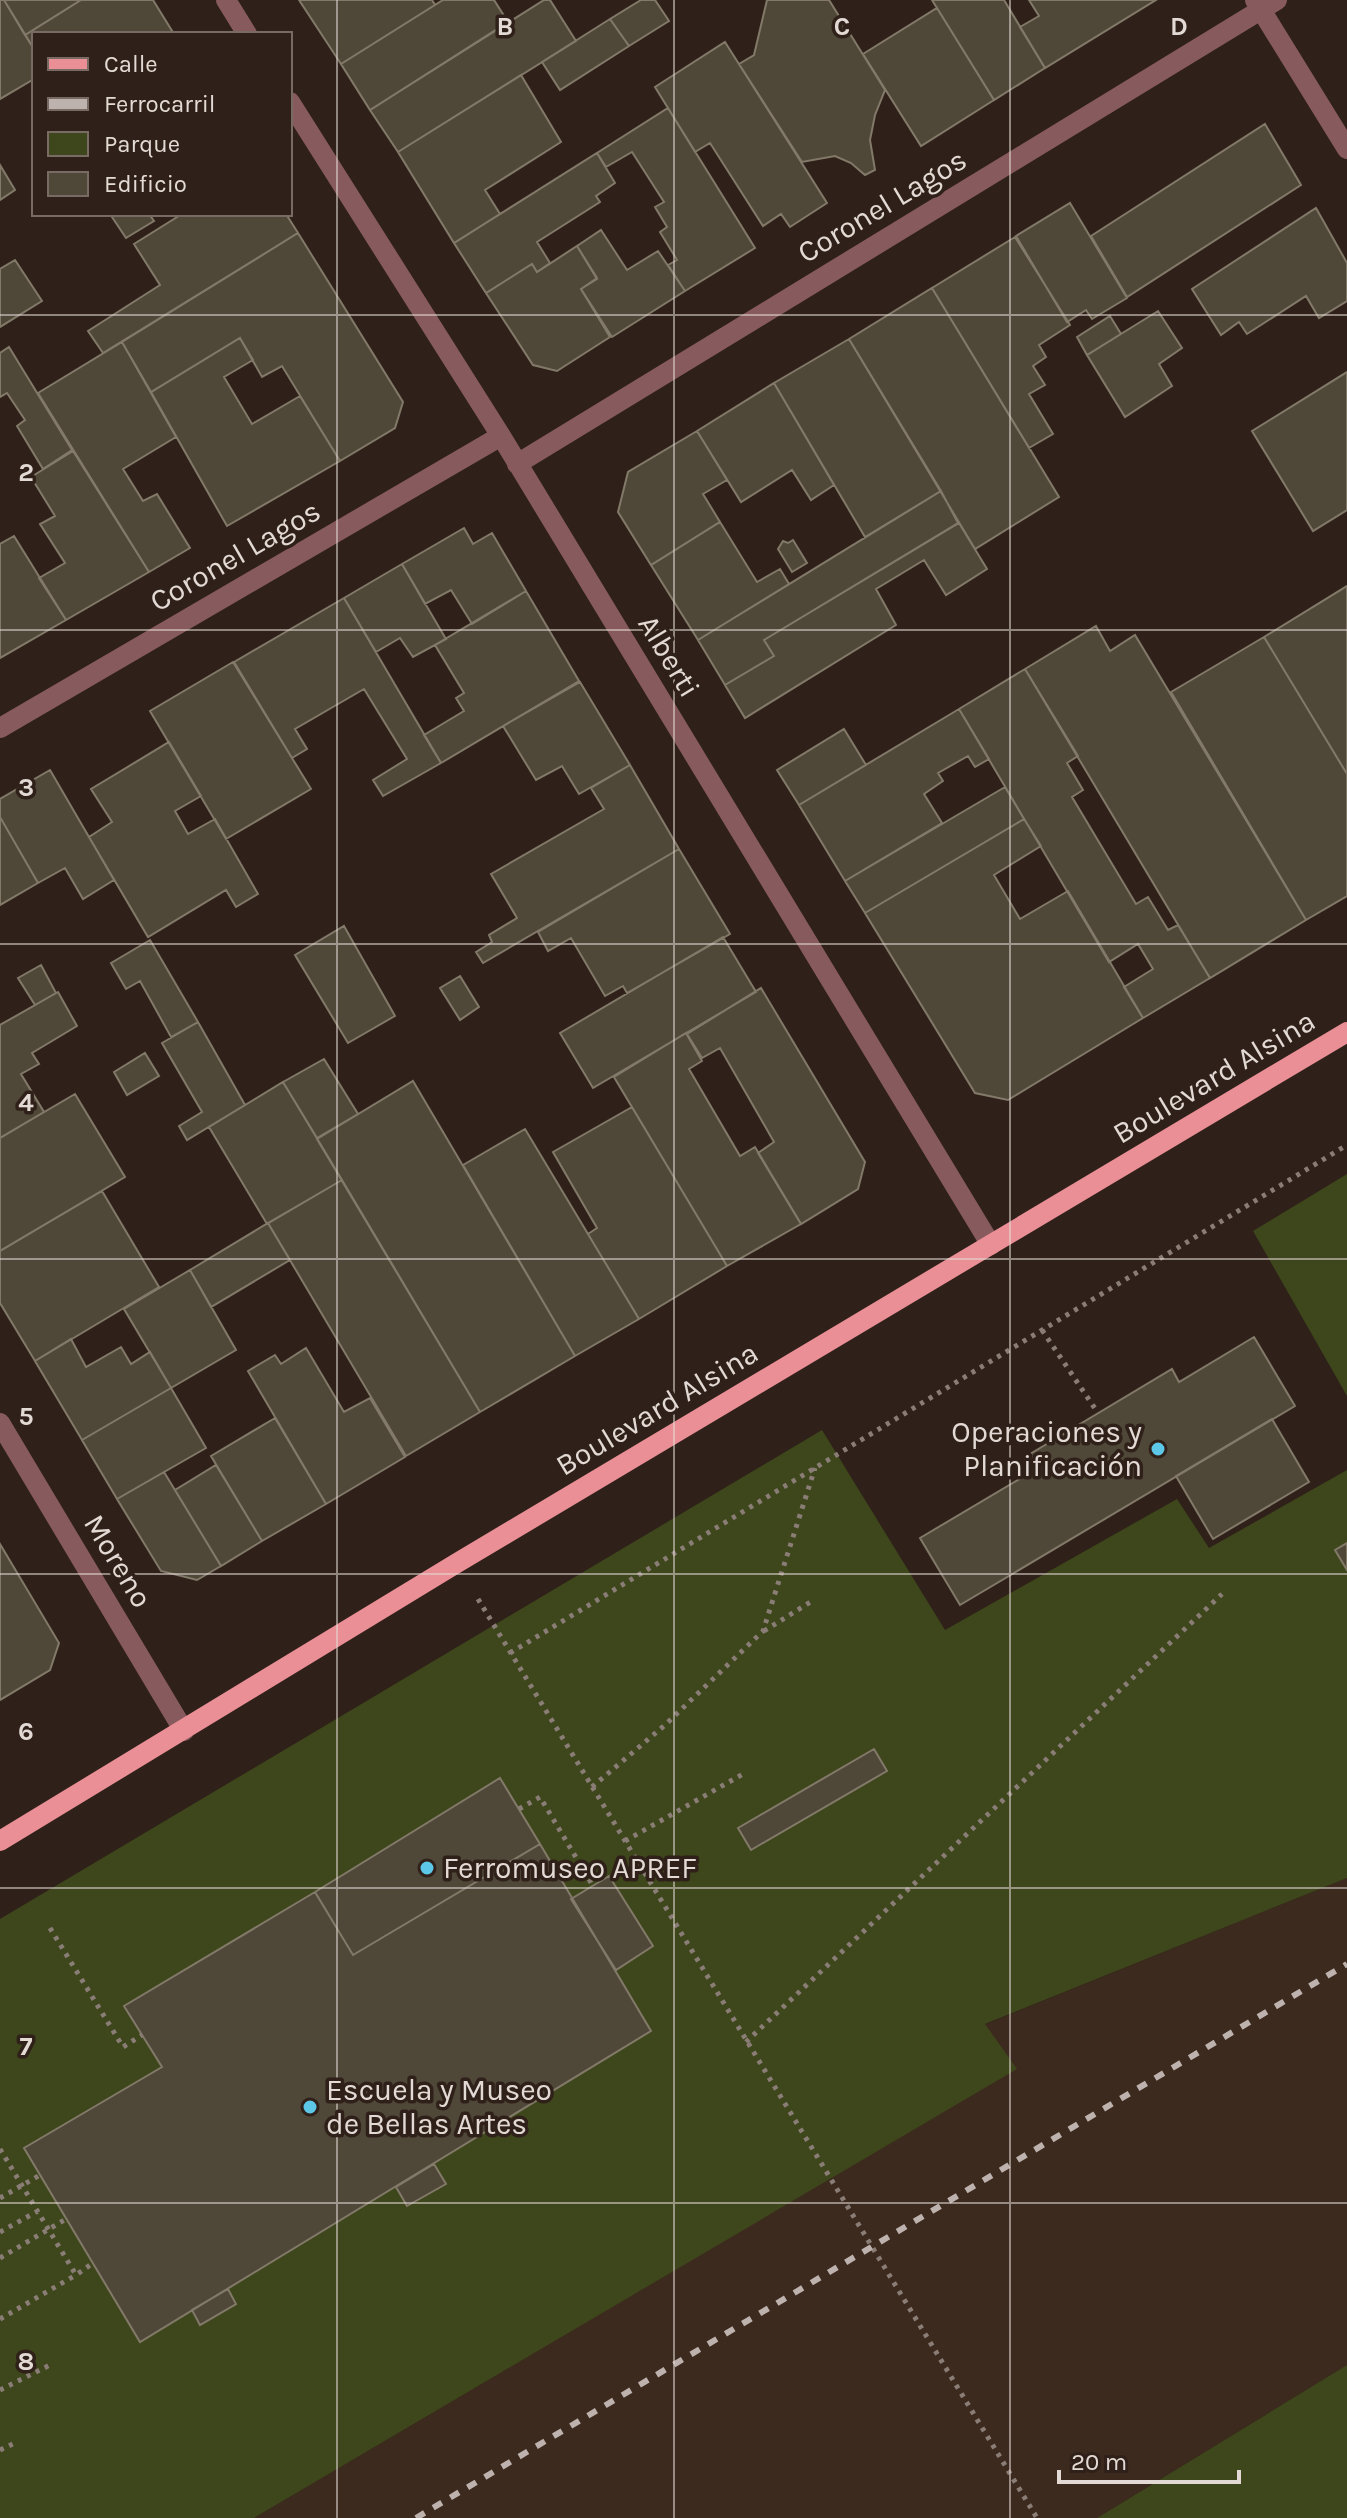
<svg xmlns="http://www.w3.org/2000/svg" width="1347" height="2518" font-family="Karla,sans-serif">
<rect width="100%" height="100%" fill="#2f2119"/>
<path fill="#3d2a1f" d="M1347,1878V2365L1097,2518H254L1016,2069L984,2025Z"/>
<path fill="#3e461b" d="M1347,1174V1396L1253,1231Z
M822,1430L945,1630L1177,1499L1209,1548L1347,1470V1878L985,2024L1017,2069L254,2518H0V1919Z
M1347,2365V2518H1097Z"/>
<path fill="#4f4839" stroke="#827969" stroke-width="2" d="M0,0H4L34,49V79L0,99Z
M4,0H81L25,35Z
M81,0H153L174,34H34V49L25,35Z
M299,0H432L435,5L341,64Z
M443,0H494L508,22L370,110L341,64Z
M544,0H550L576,41L398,152L370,110Z
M641,0H655L669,21L629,46L610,19Z
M767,0H829L885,90L875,115L870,140L875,170L865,175L851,163L835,156L802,162L739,64L754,55Z
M932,0H1004L1045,68L994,100Z
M1029,0H1156L1045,68L1020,27L1039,16Z
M937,8L994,100L921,146L863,54Z
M610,19L629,46L560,90L542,62Z
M725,42L827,203L790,227L781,214L763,226L710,143L695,152L655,87Z
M521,75L561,142L485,190L500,214L454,243L398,152Z
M668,108L755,248L685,291L668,265L677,260L660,232L667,227L655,207L664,202L632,152L606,167L597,153Z
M1265,124L1301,185L1127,297L1091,236Z
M597,153L615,183L596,196L600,202L537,242L550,263L537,272L532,264L486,293L454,243Z
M0,165L15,190L0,200Z
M1070,203L1127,298L1092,319L1086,310L1067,322L1016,236Z
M1316,208L1347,263V301L1319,318L1306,296L1247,334L1239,322L1221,335L1192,289Z
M110,214H149L154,221L126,238Z
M182,214H286L298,233L103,353L88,331L160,285L134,244Z
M601,230L627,270L658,251L685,291L612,337L581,289L597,278L577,246Z
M298,233L403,402L395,428L340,461L282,366L262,377L240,338L151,392L122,342Z
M1015,237L1070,325L1039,345L1046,357L1033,366L1045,385L1029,394L1053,434L1029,448L932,288Z
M577,246L597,279L581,289L610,337L557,371L533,365L486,293L532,264L537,272Z
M15,260L42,301L0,327V269Z
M932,288L1059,497L975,549L849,339Z
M1158,311L1182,348L1159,364L1172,386L1125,417L1087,355Z
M1110,316L1121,334L1087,355L1077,337Z
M240,338L253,360L224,377L252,424L300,396L340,461L227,526L151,392Z
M849,339L941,491L865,537L774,383Z
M122,342L176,437L123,469L143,501L157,494L190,548L149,572L38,393Z
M9,347L72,450L43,469L17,426L25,420L7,393L0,397V353Z
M1347,372V510L1313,531L1252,431Z
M774,383L834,485L811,500L792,470L741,502L697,431Z
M697,431L727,480L703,494L720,522L651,565L618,512L628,472Z
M73,451L149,572L66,620L39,578L65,563L40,524L55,516L31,477Z
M941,491L958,523L764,640L774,656L725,685L698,640Z
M720,522L757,582L780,569L789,584L698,640L651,565Z
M959,523L987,569L946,595L924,560L876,589L896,625L745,718L725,685L774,656L764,640Z
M464,528L473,544L492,533L526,591L472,624L451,590L425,604L402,564Z
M14,536L66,620L0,658V544Z
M793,540L807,563L792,572L778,549L783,541L788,543Z
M402,564L446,639L413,657L400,638L376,652L344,598Z
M1347,586V774L1264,637Z
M526,591L579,681L441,763L424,735L464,711L456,698L464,693L435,645Z
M344,598L441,763L383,796L373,780L407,759L364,689L295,729L307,749L292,758L234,662Z
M1096,626L1110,651L1135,635L1306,920L1210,978L1025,669Z
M1264,637L1347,774V896L1306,920L1171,692Z
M233,662L311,789L226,839L150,711Z
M1025,669L1078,756L1067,763L1083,790L1072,797L1136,904L1148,897L1168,930L1178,925L1210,978L1143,1018L1124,987L1153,969L1138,944L1109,962L959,709Z
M580,682L630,765L579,794L562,766L536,780L503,726Z
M959,709L989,759L975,767L968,756L938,773L943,781L924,794L942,823L845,881L799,805Z
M844,729L866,765L799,805L777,770Z
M169,742L201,796L175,811L188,834L215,819L258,894L236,907L226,890L148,937L89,837L112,822L91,789Z
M630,765L679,849L483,963L476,952L492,942L489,935L517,918L491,874L604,809L591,788Z
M50,770L114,880L83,899L65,868L38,883L0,817V799Z
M1005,787L1024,819L865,913L845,881Z
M0,817L38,883L0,905Z
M1024,819L1041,846L994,875L1020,919L1068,891L1143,1018L1008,1100L975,1093L865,913Z
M679,849L730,934L627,993L623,986L605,996L571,938L548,951L538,932Z
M344,926L395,1016L348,1043L295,955Z
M723,937L756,992L593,1088L560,1033Z
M150,940L198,1022L171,1037L140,981L126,989L111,963Z
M41,965L56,993L35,1005L18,978Z
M460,976L479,1007L460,1020L440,988Z
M761,988L865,1162L858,1189L801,1224L758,1153L774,1142L720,1048L702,1058L687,1034Z
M58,992L77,1026L32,1053L39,1064L21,1074L44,1112L0,1138V1025Z
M198,1022L245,1105L187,1140L179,1126L202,1112L162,1043Z
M686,1033L702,1061L689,1069L740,1156L755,1147L801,1224L727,1266L614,1077Z
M145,1053L159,1076L127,1095L114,1072Z
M324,1059L358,1114L317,1138L283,1082Z
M413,1081L575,1356L480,1412L317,1139Z
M283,1082L342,1180L267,1224L209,1127Z
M75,1094L125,1177L0,1251V1138Z
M632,1107L727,1266L639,1319L588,1234L597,1228L553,1152Z
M525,1129L639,1319L575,1356L463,1165Z
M342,1180L480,1412L406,1456L268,1223Z
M102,1191L159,1287L35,1361L0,1303V1251Z
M268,1223L290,1260L211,1307L190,1270Z
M190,1270L236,1350L171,1388L124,1309Z
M1254,1337L1295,1406L960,1605L920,1538L1038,1468L1030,1454L1172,1369L1179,1382Z
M71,1339L86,1367L121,1347L131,1364L150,1352L171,1388L82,1440L35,1361Z
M306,1348L344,1412L370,1398L405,1457L326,1504L248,1371L275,1355L281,1364Z
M171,1388L206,1448L117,1499L82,1440Z
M275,1418L326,1504L262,1541L211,1456Z
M1272,1419L1309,1482L1213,1539L1176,1476Z
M216,1465L262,1541L221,1566L175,1490Z
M164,1472L221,1566L197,1580L161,1571L117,1499Z
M1347,1543V1570L1335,1550Z
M0,1544L59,1643L50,1670L0,1700Z
M874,1749L887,1771L751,1850L738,1828Z
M500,1778L540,1844L353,1955L315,1892Z
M540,1844L651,2031L140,2342L24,2148L162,2067L124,2006L315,1892L353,1955Z
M609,1876L653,1946L616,1970L571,1899Z
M434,2164L446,2184L407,2206L396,2187Z
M228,2289L236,2304L200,2325L192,2310Z"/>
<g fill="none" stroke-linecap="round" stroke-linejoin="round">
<path stroke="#897d76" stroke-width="5" stroke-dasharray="4 6" stroke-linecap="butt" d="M1042,1330L1098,1413
M478,1599L1037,2518
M764,1631L812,1601
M510,1653L1347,1145
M592,1787L665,1725L763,1631L815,1468
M519,1809L540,1797L593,1886
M625,1841L743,1774
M50,1928L123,2047L142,2035
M746,2042L1222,1594
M0,2149L76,2275L93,2263
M0,2198L40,2175
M0,2232L38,2211
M0,2258L66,2219
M0,2319L76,2275
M0,2390L50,2365
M0,2450L15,2443"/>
<path stroke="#875a5d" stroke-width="20" d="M226,0L247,34
M1255,0L1347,149
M290,102L501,436L991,1245
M517,464L1277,0
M0,728L501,436
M0,1423L184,1731"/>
<path stroke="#ea8f96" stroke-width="20" d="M0,1841L457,1563L1347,1032"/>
<path stroke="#bdb2ad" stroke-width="6" stroke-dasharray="10 10" stroke-linecap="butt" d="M416,2518L1347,1964"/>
</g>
<path fill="none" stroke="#e4dad5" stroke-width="2" stroke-opacity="0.55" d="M337,0V2518M674,0V2518M1010,0V2518M0,315H1347M0,630H1347M0,944H1347M0,1259H1347M0,1574H1347M0,1888H1347M0,2203H1347"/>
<g fill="#5cc7e7" stroke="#2f2119" stroke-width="3">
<circle cx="1158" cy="1449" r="8"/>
<circle cx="427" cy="1868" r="8"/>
<circle cx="310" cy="2107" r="8"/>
</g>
<g text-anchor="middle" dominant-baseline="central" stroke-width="7" stroke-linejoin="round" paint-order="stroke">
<g font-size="30" fill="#e4dad5" stroke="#2f2119">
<text transform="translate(882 206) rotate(-31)">Coronel Lagos</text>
<text transform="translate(235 556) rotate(-30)">Coronel Lagos</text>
<text transform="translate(669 656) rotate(59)">Alberti</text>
<text transform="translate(1214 1077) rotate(-31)">Boulevard Alsina</text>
<text transform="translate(657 1409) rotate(-31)">Boulevard Alsina</text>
<text transform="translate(118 1561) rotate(59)">Moreno</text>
</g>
<g font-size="30" fill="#e4dad5" stroke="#2f2119" text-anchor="start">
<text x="1142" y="1432" text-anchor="end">Operaciones y<tspan x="1142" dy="34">Planificación</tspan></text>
<text x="443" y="1868">Ferromuseo APREF</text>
<text x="326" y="2090">Escuela y Museo<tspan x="326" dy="34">de Bellas Artes</tspan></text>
</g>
</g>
<g font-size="26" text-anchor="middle" font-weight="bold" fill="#e4dad5" stroke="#2f2119" stroke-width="7" stroke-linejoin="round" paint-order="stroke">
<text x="505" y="35">B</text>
<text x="842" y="35">C</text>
<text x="1179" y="35">D</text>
<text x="26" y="481">2</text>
<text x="26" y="796">3</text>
<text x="26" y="1111">4</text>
<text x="26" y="1425">5</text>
<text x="26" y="1740">6</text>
<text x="26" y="2055">7</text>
<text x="26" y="2370">8</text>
</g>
<rect x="32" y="32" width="260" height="184" fill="#2f2119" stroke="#776b64" stroke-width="2"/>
<rect x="48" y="58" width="40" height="12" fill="#ea8f96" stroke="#776b64" stroke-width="2"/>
<text x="104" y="72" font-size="24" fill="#e4dad5">Calle</text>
<rect x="48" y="98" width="40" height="12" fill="#bdb2ad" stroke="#776b64" stroke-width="2"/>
<text x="104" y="112" font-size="24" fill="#e4dad5">Ferrocarril</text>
<rect x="48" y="132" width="40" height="24" fill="#3e461b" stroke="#776b64" stroke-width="2"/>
<text x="104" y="152" font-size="24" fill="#e4dad5">Parque</text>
<rect x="48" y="172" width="40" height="24" fill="#4f4839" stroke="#776b64" stroke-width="2"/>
<text x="104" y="192" font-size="24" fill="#e4dad5">Edificio</text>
<path d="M1059 2470v12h180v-12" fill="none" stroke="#e4dad5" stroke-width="4"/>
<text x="1071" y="2470" font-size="24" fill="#e4dad5" stroke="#2f2119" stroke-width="6" paint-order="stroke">20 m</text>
</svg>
